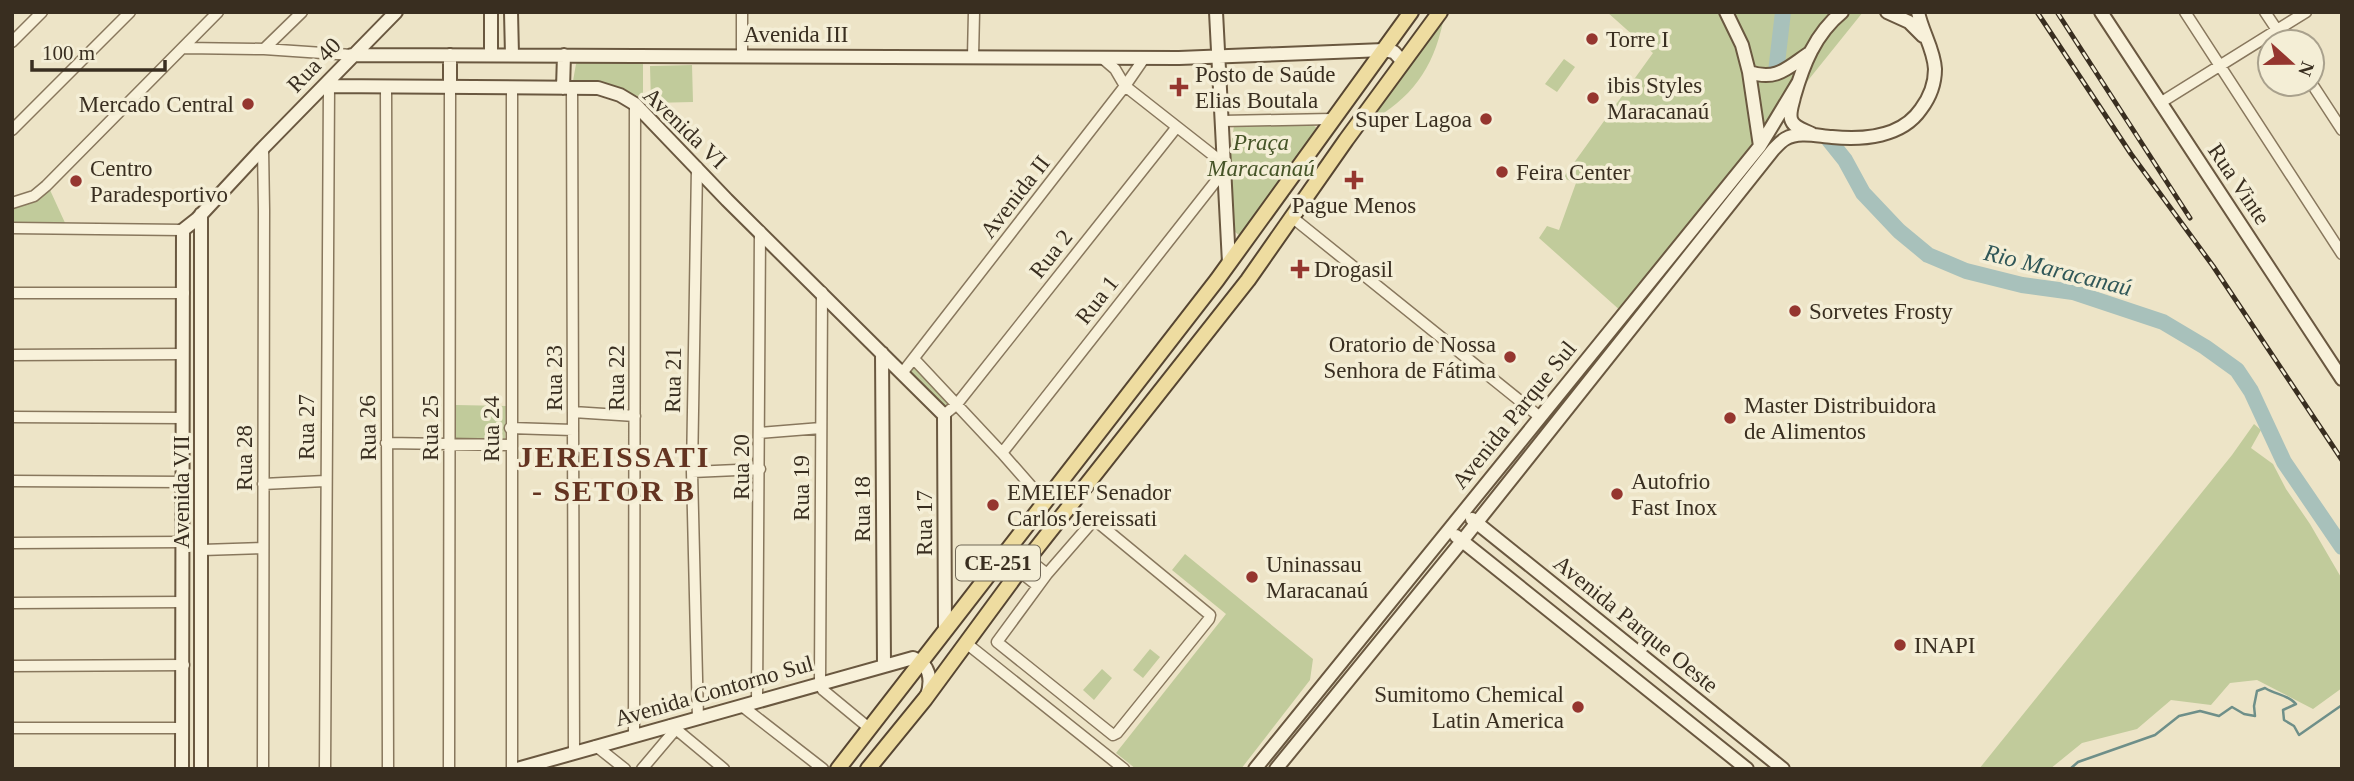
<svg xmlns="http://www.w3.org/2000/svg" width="2354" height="781" font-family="Georgia,serif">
<rect width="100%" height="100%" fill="#ede4c7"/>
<path fill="#c1cb9b" d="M1607,12H1863L1622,312L1539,238L1547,226L1559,230L1576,183L1563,178L1653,53Z
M1443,22C1433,69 1411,99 1369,122Z
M580,59L643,60V98L614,87L575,82L573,81L576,64Z
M1564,59L1575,67L1557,92L1545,84Z
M692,65L693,102L651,103L650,66Z
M1234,125H1312L1316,127L1315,132L1240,236L1234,231L1230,157Z
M50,190L66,225L12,224V209L32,203Z
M916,365L951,405L943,410L908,374Z
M456,405L506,406L505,440H456Z
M2254,424L2261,430L2251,448L2273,464L2286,489L2310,524L2342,579V688L2313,709L2257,680L2230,683L2211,705L2171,700L2137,729L2082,743L2050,769H1979L2232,455Z
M1185,554L1313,659L1310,680L1241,769H1136L1116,753L1226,614L1172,570Z
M1150,649L1160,657L1143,678L1133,670Z
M1102,669L1112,678L1094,700L1083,690Z"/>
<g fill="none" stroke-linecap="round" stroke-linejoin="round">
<path stroke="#6e8f89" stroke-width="2.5" d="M2070,769L2078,762L2155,735L2179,716L2200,711L2219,716L2232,707L2244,714L2255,716L2254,706L2257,691L2265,688C2276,695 2287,694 2296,704L2283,710L2284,720L2294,726L2299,735L2342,705"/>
<path stroke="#a8c1bb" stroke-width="16" d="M1776,72L1783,12
M1829,140L1845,160L1863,193L1899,231L1928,255L1966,271L2022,285L2073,292L2163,322L2205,347L2237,370L2251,391L2284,462L2342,547"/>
<g stroke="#88775d" stroke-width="13">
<path id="street" d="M742,12V55
M2185,12L2342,254
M2265,12L2285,42
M12,42L42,12
M184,48L264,49L352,55
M264,49L302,12
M973,57L974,12
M1101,57L1115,69L1125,86L1223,163
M2312,84L2342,130
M386,87L388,769
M572,88L574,752
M2160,103L2306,12
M1222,121L1332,119
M12,130L130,12
M263,148L264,210L263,769
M697,167L692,472L698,719
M12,203L34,196L46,186L218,12
M1293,218L1540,417
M12,228L183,230
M822,292L820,684L823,690L869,728
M12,293H184
M12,355L183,354
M914,359L1002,453L1045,502
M903,372L1125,86L1145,57
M573,412L635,416
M944,415L957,404L1176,128
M12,417L183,418
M510,428L573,430
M760,433L821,428
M386,443L511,445
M1002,453L1223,172
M692,472L760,469
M12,481L183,482
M263,484L325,481
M1093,521H1096L1210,615L1209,619L1117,733L1113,735L997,642L1047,574Z
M12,543L183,542
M202,550L263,548
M1028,559L1047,574
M1019,571L1038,586
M12,603L183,602
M966,643L1124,769
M12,666L184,665
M757,702L760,231
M742,706L823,769
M671,725L724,769
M12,728H183
M634,736L635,104
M596,746L625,769
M325,769L329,86
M449,769L450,88
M512,769V88
M642,769L675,730"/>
</g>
<g stroke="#6a5840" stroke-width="16">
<path id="secondary" d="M511,12L512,55
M1216,12L1229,263
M1726,12L1742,45L1749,72C1776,81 1786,69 1808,54
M1887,12L1909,22L1923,36
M2101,12L2342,379
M352,55L1179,58L1384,50L1394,52L1403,62
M491,55V12
M1749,72L1760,146
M324,86L598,88L620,95L635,104L727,200L944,415L945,631
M450,88V55
M563,88L564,55
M1812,134C1805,130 1793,128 1791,119C1789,112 1793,103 1794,97C1803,65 1815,34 1842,12
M882,353L884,665
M1472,519L1783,769
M1456,536L1747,769
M182,769L183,230L197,219L263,148L396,12
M201,769V214
M517,769L913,658C930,664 932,680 927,696
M1255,769L1760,146L1798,83
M1276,769L1462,541L1773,150C1776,147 1780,142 1785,139C1799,131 1817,136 1832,137C1863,140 1902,137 1921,109C1930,97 1935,84 1935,69C1934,49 1922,32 1918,12"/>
</g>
<g stroke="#564531" stroke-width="18">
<path id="primary" d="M838,769L1217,280L1411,12
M868,769L925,699L1028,559L1248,280L1346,140L1440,12"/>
</g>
<use href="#street" stroke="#f8f1da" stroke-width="10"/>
<use href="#secondary" stroke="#f8f1da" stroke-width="12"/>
<use href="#primary" stroke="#eedca0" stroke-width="14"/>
<g stroke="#392e20" stroke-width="5">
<path id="rail" d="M2037,12L2131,154L2213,266L2342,460
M2057,12L2190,218"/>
</g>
<use href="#rail" stroke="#f4eed6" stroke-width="2.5" stroke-dasharray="8" stroke-linecap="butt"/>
</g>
<g fill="#95362f" stroke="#f4eed6" stroke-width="2.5">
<circle cx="1592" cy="39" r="7"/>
<path d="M1175.5 76.5h7v7h7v7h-7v7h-7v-7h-7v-7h7z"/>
<circle cx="1593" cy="98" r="7"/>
<circle cx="248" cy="104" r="7"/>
<circle cx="1486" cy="119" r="7"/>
<circle cx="1502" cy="172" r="7"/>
<path d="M1350.5 169.5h7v7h7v7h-7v7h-7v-7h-7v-7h7z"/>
<circle cx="76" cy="181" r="7"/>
<path d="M1296.5 258.5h7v7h7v7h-7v7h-7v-7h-7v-7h7z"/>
<circle cx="1795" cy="311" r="7"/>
<circle cx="1510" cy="357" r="7"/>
<circle cx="1730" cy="418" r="7"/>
<circle cx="1617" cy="494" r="7"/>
<circle cx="993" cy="505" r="7"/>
<circle cx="1252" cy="577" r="7"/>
<circle cx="1900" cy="645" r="7"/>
<circle cx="1578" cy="707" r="7"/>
</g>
<g text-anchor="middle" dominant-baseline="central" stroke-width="7" stroke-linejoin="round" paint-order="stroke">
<rect fill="#f4eed6" stroke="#716857" stroke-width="2" x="956" y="545.5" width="84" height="35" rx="5"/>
<g font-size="21" font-weight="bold" fill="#392e20">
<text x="998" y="563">CE-251</text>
</g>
<g font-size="23" fill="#392e20" stroke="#f4eed6">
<text x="796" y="34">Avenida III</text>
<text transform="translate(314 65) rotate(-46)">Rua 40</text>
<text transform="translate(685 128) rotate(44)">Avenida VI</text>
<text transform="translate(2239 184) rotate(56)">Rua Vinte</text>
<text transform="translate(1015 197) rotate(-52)">Avenida II</text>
<text transform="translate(1051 254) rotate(-52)">Rua 2</text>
<text transform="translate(1097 300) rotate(-52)">Rua 1</text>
<text transform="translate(554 378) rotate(-90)">Rua 23</text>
<text transform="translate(616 378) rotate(-90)">Rua 22</text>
<text transform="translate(673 380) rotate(-89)">Rua 21</text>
<text transform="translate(1514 415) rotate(-51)">Avenida Parque Sul</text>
<text transform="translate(306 427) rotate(-90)">Rua 27</text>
<text transform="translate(368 428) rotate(-91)">Rua 26</text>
<text transform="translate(430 428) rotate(-90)">Rua 25</text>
<text transform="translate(491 429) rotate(-90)">Rua 24</text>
<text transform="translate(244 458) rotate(-90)">Rua 28</text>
<text transform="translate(741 467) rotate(-90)">Rua 20</text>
<text transform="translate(801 488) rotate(-90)">Rua 19</text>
<text transform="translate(181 492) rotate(-90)">Avenida VII</text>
<text transform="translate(862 509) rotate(-90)">Rua 18</text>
<text transform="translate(924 523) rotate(-90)">Rua 17</text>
<text transform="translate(1636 624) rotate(39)">Avenida Parque Oeste</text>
<text transform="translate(714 691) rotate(-16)">Avenida Contorno Sul</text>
</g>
<g font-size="23" fill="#392e20" stroke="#f4eed6" text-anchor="start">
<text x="1606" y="39">Torre I</text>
<text x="1195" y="74">Posto de Saúde<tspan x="1195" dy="26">Elias Boutala</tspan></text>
<text x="1607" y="85">ibis Styles<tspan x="1607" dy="26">Maracanaú</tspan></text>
<text x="234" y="104" text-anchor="end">Mercado Central</text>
<text x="1472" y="119" text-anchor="end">Super Lagoa</text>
<text x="90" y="168">Centro<tspan x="90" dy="26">Paradesportivo</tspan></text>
<text x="1516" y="172">Feira Center</text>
<text x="1354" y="205" text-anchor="middle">Pague Menos</text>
<text x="1314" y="269">Drogasil</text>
<text x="1809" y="311">Sorvetes Frosty</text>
<text x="1496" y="344" text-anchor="end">Oratorio de Nossa<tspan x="1496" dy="26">Senhora de Fátima</tspan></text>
<text x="1744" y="405">Master Distribuidora<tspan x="1744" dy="26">de Alimentos</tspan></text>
<text x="1631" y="481">Autofrio<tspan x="1631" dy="26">Fast Inox</tspan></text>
<text x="1007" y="492">EMEIEF Senador<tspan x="1007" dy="26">Carlos Jereissati</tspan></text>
<text x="1266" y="564">Uninassau<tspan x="1266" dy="26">Maracanaú</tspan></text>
<text x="1914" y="645">INAPI</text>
<text x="1564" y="694" text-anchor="end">Sumitomo Chemical<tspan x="1564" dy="26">Latin America</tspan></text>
</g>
<g font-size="23" font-style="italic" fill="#455427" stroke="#f4eed6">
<text x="1261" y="142">Praça<tspan x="1261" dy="26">Maracanaú</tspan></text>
</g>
<g font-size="24" font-style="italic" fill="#305758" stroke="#f4eed6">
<text transform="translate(2058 270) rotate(14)">Rio Maracanaú</text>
</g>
<g font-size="30" font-weight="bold" letter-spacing="2" fill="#643421" stroke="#f4eed6">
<text x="614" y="456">JEREISSATI<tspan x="614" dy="34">- SETOR B</tspan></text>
</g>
</g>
<rect width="2354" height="781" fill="none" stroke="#392e20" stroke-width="28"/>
<g transform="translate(2291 63) rotate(111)"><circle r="33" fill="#f4eed6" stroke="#a9a18d" stroke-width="2"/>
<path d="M0-5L12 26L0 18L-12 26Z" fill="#95362f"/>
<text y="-10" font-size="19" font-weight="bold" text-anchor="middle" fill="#392e20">N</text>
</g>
<path d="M32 60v10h133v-10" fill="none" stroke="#392e20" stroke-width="3.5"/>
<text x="42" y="60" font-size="21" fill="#392e20" stroke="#f4eed6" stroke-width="5" paint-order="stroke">100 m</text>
</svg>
